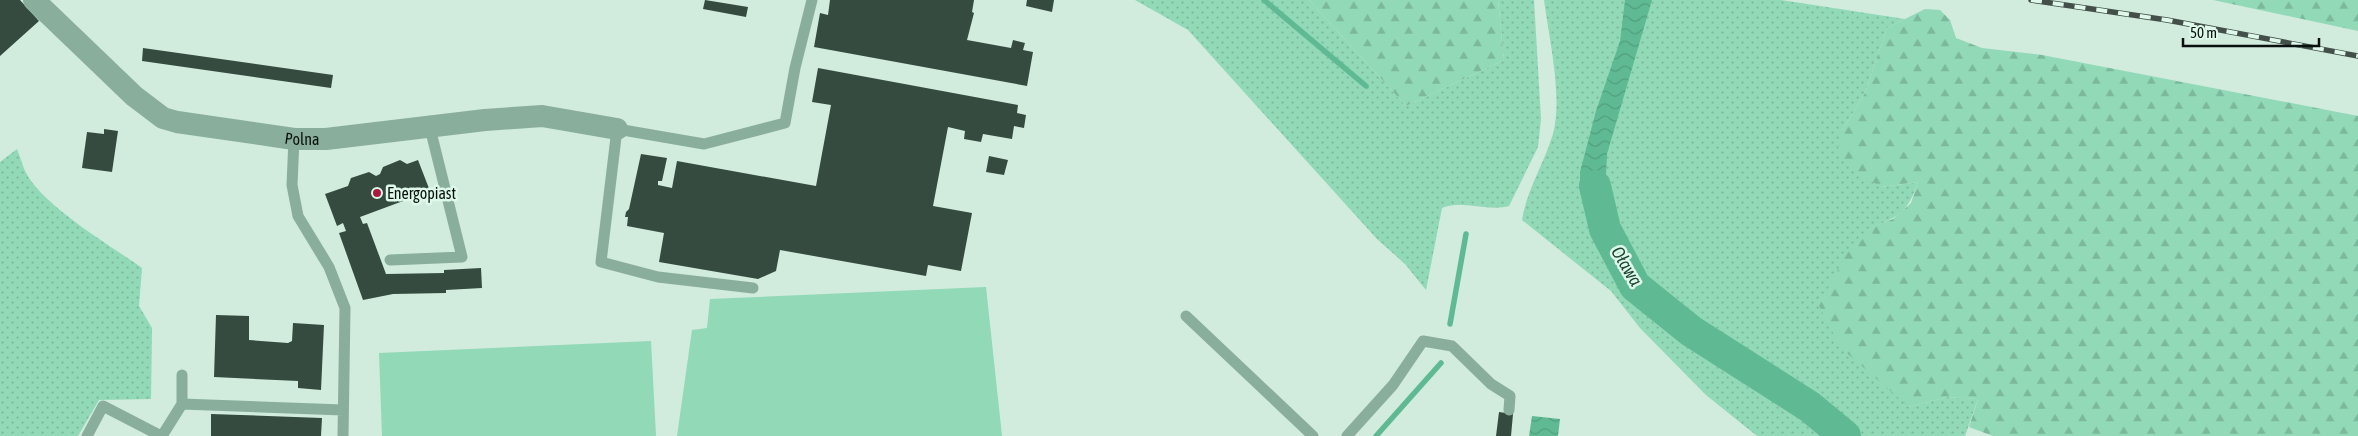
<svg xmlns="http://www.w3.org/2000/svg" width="2358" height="436" font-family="'Asap Condensed',sans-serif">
<defs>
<pattern id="grass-dots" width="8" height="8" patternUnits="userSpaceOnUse" patternTransform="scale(1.25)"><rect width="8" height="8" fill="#91d9b7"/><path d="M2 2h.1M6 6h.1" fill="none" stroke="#7cb99c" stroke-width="1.8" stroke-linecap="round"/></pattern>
<pattern id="forest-firs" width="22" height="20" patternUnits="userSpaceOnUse" patternTransform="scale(1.25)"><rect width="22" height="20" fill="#91d9b7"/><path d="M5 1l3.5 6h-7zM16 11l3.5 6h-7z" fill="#7cb99c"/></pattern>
<pattern id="water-waves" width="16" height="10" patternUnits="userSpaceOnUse" patternTransform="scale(1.25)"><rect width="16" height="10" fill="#5fba93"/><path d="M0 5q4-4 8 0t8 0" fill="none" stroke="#519f7e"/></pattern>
</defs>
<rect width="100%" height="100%" fill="#d1ebdd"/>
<path fill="url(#grass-dots)" d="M1135,0H1309L1406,106L1504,60L1498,0H1534L1541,119L1538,147L1509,206C1487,212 1462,199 1442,208L1426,290L1405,264L1377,239L1188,30Z
M1544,0H1781L1905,19L1887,28L1865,93L1842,131L1881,187L1918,182C1908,211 1900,217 1872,227L1909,407L1948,397L1978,399L1965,436H1757L1706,395L1640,328L1611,291L1522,220C1527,189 1544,164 1553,134C1563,97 1549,38 1544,0Z
M17,149C20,156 22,164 25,171C42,206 110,245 142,268L139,306L152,328L151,399L99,400L78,436H0V162Z"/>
<path fill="url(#forest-firs)" d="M1309,0H1498L1504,60L1406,106Z
M2213,0H2358V31Z
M1925,9L1940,10L1950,20L1956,38L1982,48L2042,55L2358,116V436H1993L1969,427L1978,399L1948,397L1909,407L1841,348L1819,306L1848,250L1872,227L1893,219L1911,203L1918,182L1881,187L1855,171L1837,153L1842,131L1865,93L1887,28Z"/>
<path fill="#91d9b7" d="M986,287L1002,436H677L692,330L707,328L710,299Z
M651,341L656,436H382L379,353Z"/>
<path fill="url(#water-waves)" d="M1625,0H1652L1607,154L1605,196L1614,227L1598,232L1580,192V172L1596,111L1620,41Z
M1532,416L1560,419L1558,436H1529Z"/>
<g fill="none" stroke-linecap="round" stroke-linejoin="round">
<path stroke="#5fba93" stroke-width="5.5" d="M1264,0L1366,86
M1450,324L1466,234
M1376,436L1441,363"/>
<path stroke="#5fba93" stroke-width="32" d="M1595,186L1605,229L1635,286L1691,331L1810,407L1845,436"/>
</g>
<path fill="#354b40" d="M0,0H20L39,21L0,56Z
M705,0L748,7L746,17L703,9Z
M830,0H974L972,12L974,13L967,40L1011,48L1013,40L1025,43L1023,50L1033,52L1027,86L814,47L820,13L828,15Z
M1027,0H1054L1052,12L1026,6Z
M143,48L333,75L331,88L142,61Z
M818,68L1018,105L1017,113L1026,115L1024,128L1014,126L1012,139L983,134L981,142L964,139L965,131L948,127L933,206L972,213L961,271L928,265L926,276L780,250L776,271L758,279L659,262L664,233L627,226L628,217H625L626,212L629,209L641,154L667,158L662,181H658V185L672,188L677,161L816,186L831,105L812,102Z
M104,129L118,131L112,172L82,168L87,132L104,134Z
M989,156L1008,160L1004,175L986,172Z
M400,160L407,164L418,160L430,191L360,217L363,224L367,223L386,274L444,273V270L481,268L482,288L446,290V293L393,294L363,300L339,233L346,231L343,223L337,226L325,194L348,186L351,178L369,172L376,176L380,174L383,167Z
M216,315L249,316V340L288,343L292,341L293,323L324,325L321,390L298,388V381L214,377Z
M1499,412L1513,414L1511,436H1496Z
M211,414L322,418L321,436H211Z"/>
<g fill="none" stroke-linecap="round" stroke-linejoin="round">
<path stroke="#89ae9b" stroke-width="11" d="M294,139L292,185L298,216L329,267L345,308L343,436
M390,260L462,257L430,128
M753,288L658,277L601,262L617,129L704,144L785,123L795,68L812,0
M1186,316L1313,436
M182,404L343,410
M87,436L103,406L161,436
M162,436L182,404V375
M1347,436L1393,385L1423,341L1452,346L1491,384L1510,396L1509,410"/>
<path stroke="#89ae9b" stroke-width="22" id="s1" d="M34,0L134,96L163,118L177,122L294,139H326L485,120L542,116L617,129"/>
<g stroke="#425049" stroke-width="5.5">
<path id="rail" d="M2031,0L2167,20L2358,56"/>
</g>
<use href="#rail" stroke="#def8ea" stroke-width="4" stroke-dasharray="11" stroke-linecap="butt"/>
</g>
<circle fill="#ad1840" stroke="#def8ea" stroke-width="2" cx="377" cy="193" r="5"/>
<g text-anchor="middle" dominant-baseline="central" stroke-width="5" stroke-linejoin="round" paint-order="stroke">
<g font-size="16" fill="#08110d" stroke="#def8ea">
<text stroke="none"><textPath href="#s1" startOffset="316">Polna</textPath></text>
</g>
<g font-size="16" fill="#08110d" stroke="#def8ea" text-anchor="start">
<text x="387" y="193">Energopiast</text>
</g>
<g font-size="18" font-style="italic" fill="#1d4534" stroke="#def8ea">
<text transform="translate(1627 266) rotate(59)">Oława</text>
</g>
</g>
<path d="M2183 38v8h136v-8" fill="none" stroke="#08110d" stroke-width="2.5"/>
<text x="2190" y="38" font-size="15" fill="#08110d" stroke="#def8ea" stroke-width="4" paint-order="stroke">50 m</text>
</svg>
